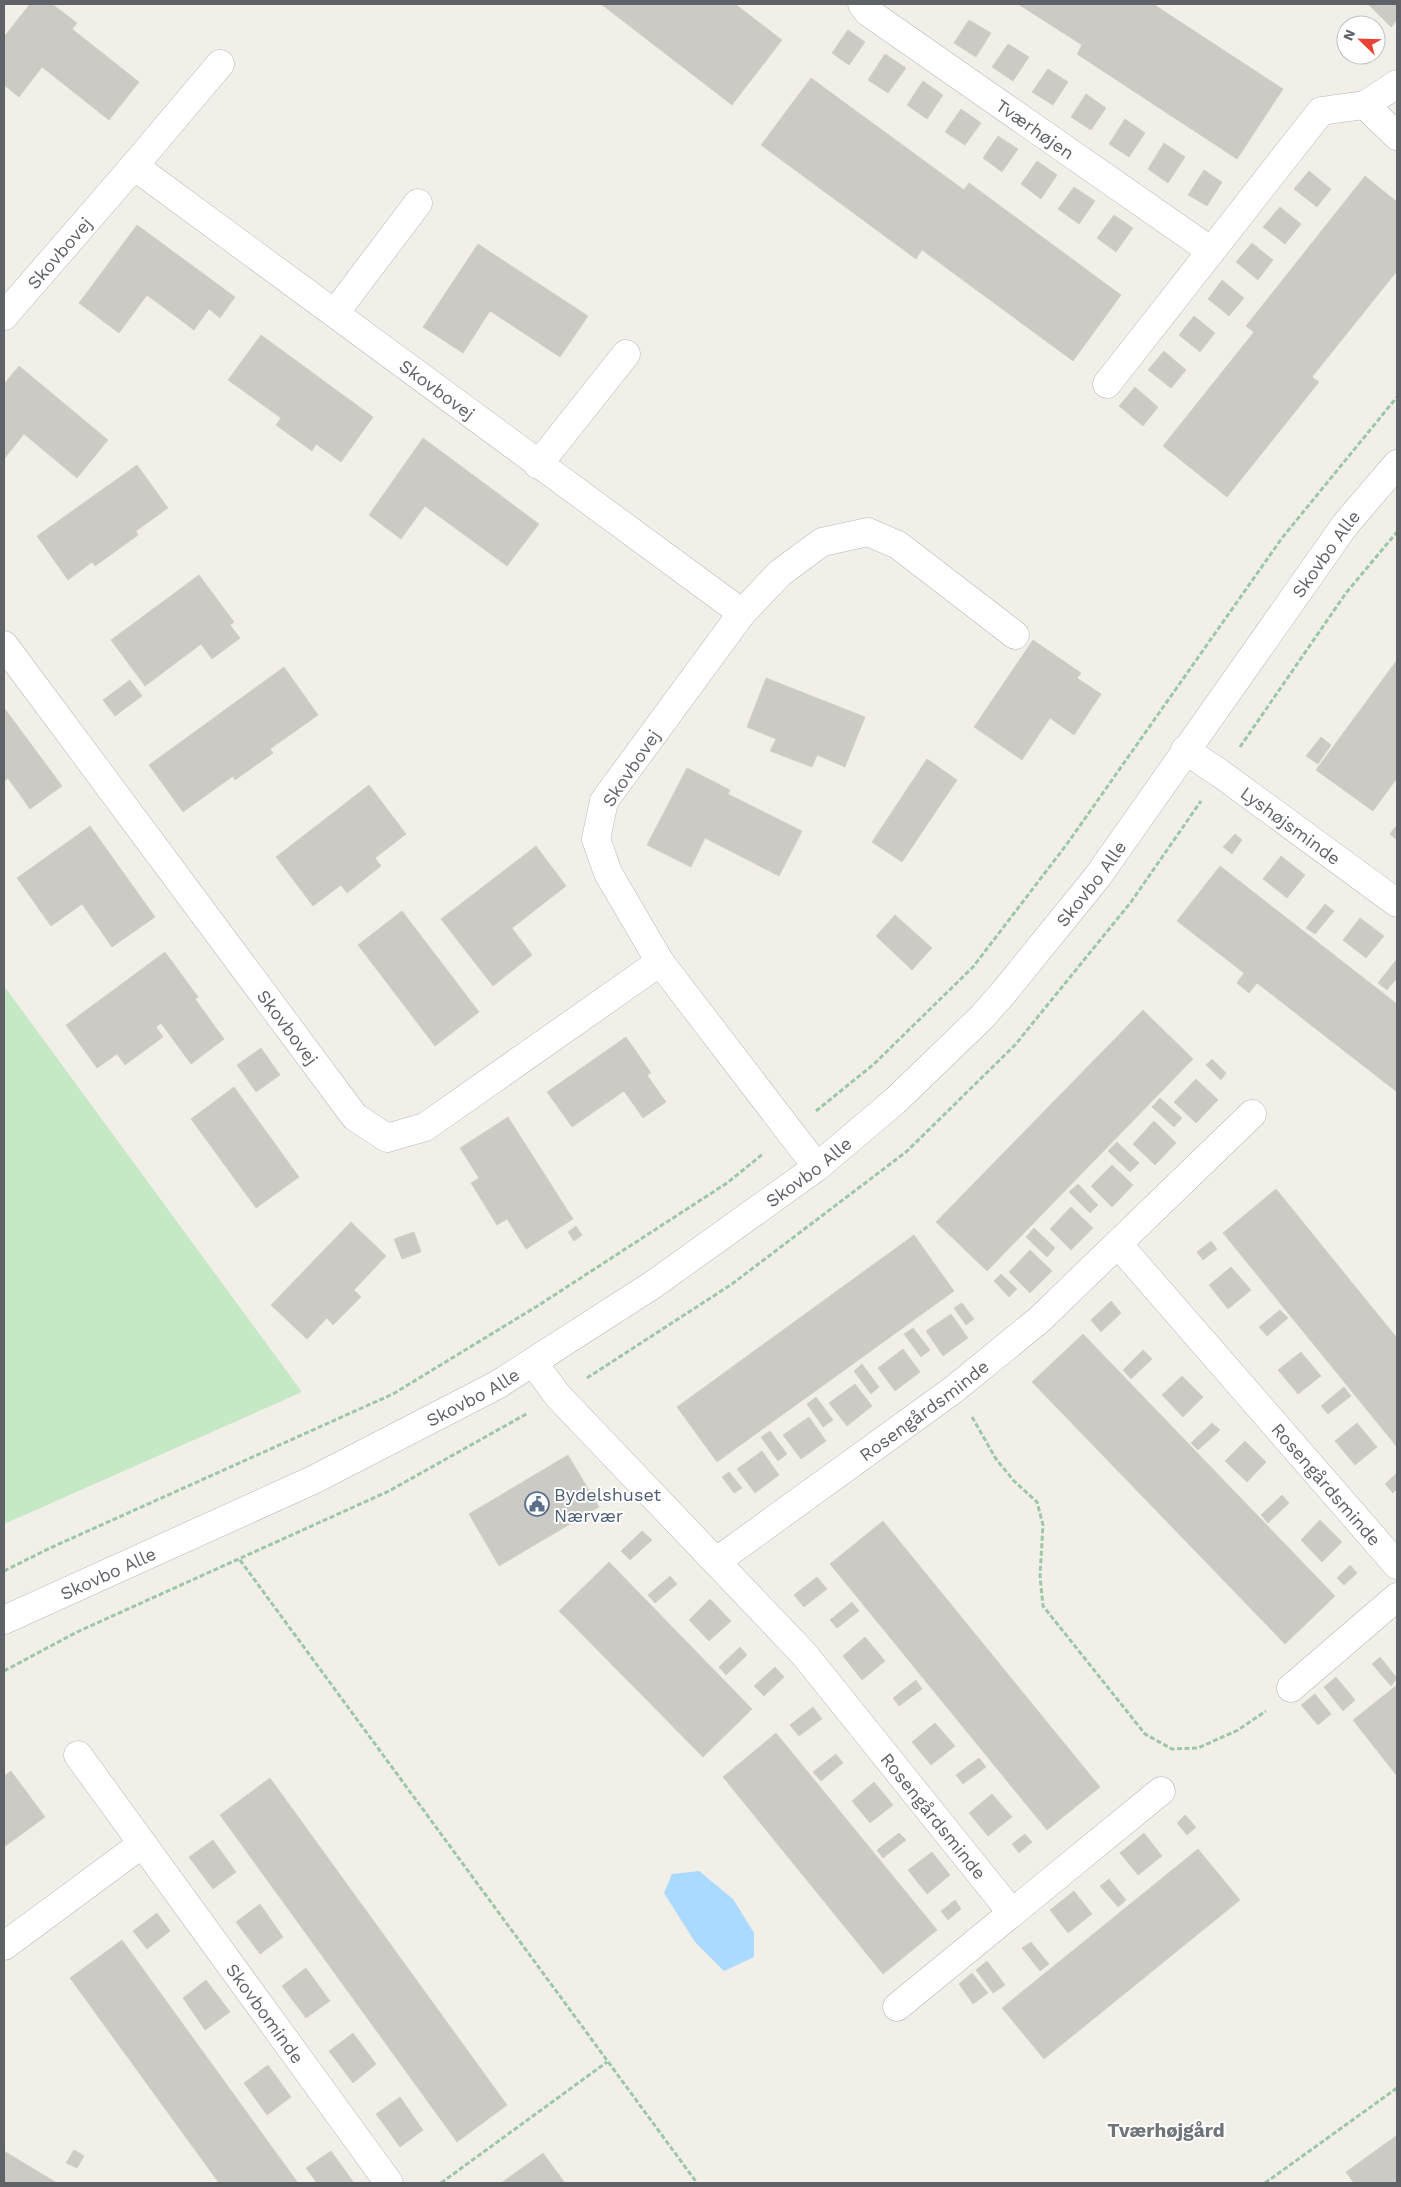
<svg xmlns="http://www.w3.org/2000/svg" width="1401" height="2187" font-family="'Work Sans',sans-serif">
<rect width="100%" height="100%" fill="#f1efe8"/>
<path fill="#c5e8c5" d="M4,986L302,1392L4,1524Z"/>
<path fill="#aadaff" d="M699,1871L733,1899L754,1933V1957L724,1971L695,1942L664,1893L672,1874Z"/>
<path fill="#cccac5" stroke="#d6d1c6" d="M30,4H52L77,23L72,29L139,82L109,120L42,67L19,97L4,85V37Z
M601,4H735L782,40L732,105Z
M1018,4H1153L1283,89L1237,159L1077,54L1082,45Z
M1368,4H1397V20L1391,27Z
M969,20L991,33L976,57L954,43Z
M848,30L865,42L849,65L832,53Z
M1008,44L1029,57L1013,81L992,67Z
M885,54L906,68L888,93L868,80Z
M1048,69L1068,82L1053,105L1032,92Z
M811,78L964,190L969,183L1121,295L1073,361L922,250L916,259L761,145Z
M923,81L943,95L927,119L907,105Z
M1086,94L1106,108L1091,130L1071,117Z
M961,109L981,123L965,145L945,132Z
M1125,119L1145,133L1129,157L1109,144Z
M998,136L1018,149L1002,172L983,158Z
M1164,143L1185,157L1168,183L1148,169Z
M1037,161L1057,175L1041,199L1021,184Z
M1204,170L1222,182L1207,206L1188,195Z
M1309,171L1331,189L1317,207L1294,189Z
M1365,176L1397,202V271L1312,377L1319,382L1227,497L1163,446L1254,332L1246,326Z
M1074,187L1095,201L1079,224L1058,209Z
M1280,207L1301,224L1285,244L1263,227Z
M1114,215L1133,228L1116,252L1097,238Z
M137,225L235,297L220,318L209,309L194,330L147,295L119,333L79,303Z
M1252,243L1273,260L1258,280L1236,262Z
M478,244L588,316L560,357L490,311L463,353L423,327Z
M1222,280L1244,298L1229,316L1208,299Z
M1194,316L1215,333L1200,352L1179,335Z
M261,335L373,417L341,462L316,444L312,451L276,425L281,418L228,380Z
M1164,351L1186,370L1171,388L1148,370Z
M19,366L108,440L77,478L24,434L4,459V384Z
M1135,387L1158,407L1143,426L1119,406Z
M423,438L539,524L507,566L425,506L401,539L369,515Z
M137,465L168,508L136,531L138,535L95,566L92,562L68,580L37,536Z
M199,575L234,622L230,625L240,638L212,659L201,644L145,686L111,640Z
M1033,640L1081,673L1077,678L1101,694L1074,735L1050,718L1022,760L974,727Z
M1397,660V778L1373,811L1316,770Z
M284,667L318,715L270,749L273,753L235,780L233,776L183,812L149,765Z
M766,678L865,717L845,767L817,755L812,767L770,751L776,739L747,727Z
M130,680L142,696L115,716L103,700Z
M5,709L62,786L30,809L8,778L4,781Z
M1321,737L1331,745L1318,764L1306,756Z
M927,759L957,780L902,862L872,842Z
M687,768L730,790L728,794L802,831L779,876L705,838L691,867L647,845Z
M369,785L406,834L375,858L381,866L347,893L341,885L313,906L276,857Z
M90,826L155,917L112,947L82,904L51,926L17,878Z
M1395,827L1397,829V840L1390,834Z
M1235,834L1242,840L1232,854L1223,847Z
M536,846L566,886L512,928L532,955L493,986L441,919Z
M1281,856L1305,875L1287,898L1263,879Z
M1220,866L1397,1004V1092L1257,983L1249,993L1237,983L1244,973L1177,921Z
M1325,904L1334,911L1315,934L1306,928Z
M402,911L479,1012L435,1046L358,945Z
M895,915L932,948L912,970L876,936Z
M1360,918L1384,936L1366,958L1343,940Z
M165,952L198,997L195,999L224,1039L191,1064L161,1023L156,1027L163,1037L125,1065L117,1054L97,1068L66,1025Z
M1396,960L1397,978L1387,990L1378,983Z
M1143,1010L1193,1059L987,1271L936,1222Z
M626,1037L651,1073L647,1075L666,1102L643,1118L624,1091L572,1127L547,1092Z
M261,1048L280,1075L256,1092L237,1065Z
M1212,1059L1226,1073L1221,1080L1206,1065Z
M1196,1079L1218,1100L1196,1123L1174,1102Z
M234,1087L299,1177L256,1208L191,1119Z
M1160,1098L1182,1118L1174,1127L1152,1107Z
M508,1117L573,1219L526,1249L507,1219L497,1225L471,1183L479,1178L460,1148Z
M1154,1121L1176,1143L1155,1165L1133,1144Z
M1117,1142L1139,1163L1130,1172L1108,1151Z
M1112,1165L1133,1185L1112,1207L1091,1186Z
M1078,1184L1098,1205L1090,1213L1069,1192Z
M1276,1189L1397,1338V1447L1223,1233Z
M1071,1207L1093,1228L1071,1250L1050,1229Z
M351,1222L386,1256L354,1290L361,1297L333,1325L327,1318L307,1339L271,1305Z
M576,1226L582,1235L574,1241L568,1232Z
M1034,1228L1055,1248L1047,1257L1026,1237Z
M414,1232L421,1252L402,1259L394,1239Z
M914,1235L954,1291L717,1462L677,1407Z
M1211,1241L1217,1249L1203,1260L1197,1252Z
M1030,1250L1052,1271L1030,1293L1009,1272Z
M1231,1267L1251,1290L1228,1309L1209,1285Z
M1001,1274L1017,1289L1009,1297L994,1281Z
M1111,1301L1121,1313L1101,1332L1091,1320Z
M962,1303L974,1319L966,1325L954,1308Z
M1280,1310L1288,1318L1267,1336L1259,1327Z
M951,1314L968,1338L943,1356L926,1331Z
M913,1328L930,1350L921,1357L904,1334Z
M1083,1334L1335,1596L1285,1644L1032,1382Z
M903,1349L920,1372L895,1391L878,1368Z
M1143,1350L1152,1359L1131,1379L1123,1370Z
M1301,1352L1321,1376L1298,1394L1278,1370Z
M862,1364L879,1387L871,1394L854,1371Z
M1182,1376L1203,1397L1183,1417L1162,1395Z
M855,1384L872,1406L847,1426L829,1403Z
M1344,1387L1351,1396L1328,1414L1321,1406Z
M816,1397L833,1420L823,1427L807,1404Z
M809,1417L826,1441L801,1459L783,1435Z
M1212,1423L1220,1430L1198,1450L1191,1443Z
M1357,1423L1377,1447L1355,1465L1335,1441Z
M770,1431L787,1454L778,1461L761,1437Z
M1245,1441L1266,1462L1247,1482L1225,1461Z
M762,1451L779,1475L755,1493L737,1469Z
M568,1455L599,1507L499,1566L469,1514Z
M729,1472L742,1488L734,1493L722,1477Z
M1397,1473V1489L1393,1493L1385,1484Z
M1282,1495L1289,1503L1268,1523L1261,1515Z
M1320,1520L1342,1542L1322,1562L1301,1540Z
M883,1521L1100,1787L1047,1830L830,1564Z
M642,1531L652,1540L630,1560L621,1551Z
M609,1562L752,1709L703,1757L559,1611Z
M1350,1565L1357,1573L1344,1585L1337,1578Z
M670,1576L677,1584L655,1603L648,1595Z
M817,1577L827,1589L804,1607L794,1595Z
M710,1599L731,1621L709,1641L689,1620Z
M852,1602L859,1611L837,1628L830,1620Z
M865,1637L885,1661L862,1680L843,1656Z
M740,1647L747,1655L726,1675L719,1667Z
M1380,1657L1397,1678L1391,1686L1372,1664Z
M775,1667L784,1677L764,1696L754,1686Z
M1336,1677L1355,1700L1343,1711L1324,1687Z
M916,1680L922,1689L899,1706L893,1698Z
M1397,1685V1776L1353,1720Z
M1315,1694L1331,1714L1318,1725L1301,1705Z
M813,1707L822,1719L799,1736L790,1725Z
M935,1723L955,1746L931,1765L912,1742Z
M776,1733L937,1930L883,1974L723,1777Z
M836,1754L843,1763L821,1781L813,1772Z
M979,1758L986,1767L963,1784L956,1775Z
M11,1771L45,1817L4,1847V1776Z
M270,1778L507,2105L457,2142L220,1815Z
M874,1782L893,1805L870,1823L852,1801Z
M992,1794L1012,1817L988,1836L969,1813Z
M1185,1815L1196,1827L1187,1835L1177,1823Z
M899,1833L906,1840L883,1858L877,1850Z
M1144,1833L1162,1856L1138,1875L1120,1853Z
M1025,1834L1032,1842L1019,1853L1012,1844Z
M213,1840L236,1872L213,1889L189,1857Z
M1198,1849L1240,1900L1044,2059L1002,2008Z
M932,1852L950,1875L927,1894L908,1870Z
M1109,1879L1126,1900L1118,1907L1100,1886Z
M1074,1891L1092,1914L1068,1933L1050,1910Z
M955,1900L961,1909L948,1920L941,1911Z
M260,1904L283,1937L260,1954L236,1922Z
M157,1913L170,1931L147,1949L133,1931Z
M122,1940L298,2183H219L70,1978Z
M1031,1942L1049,1964L1040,1971L1022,1948Z
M987,1961L1005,1985L993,1993L976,1970Z
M306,1968L330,2001L306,2018L282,1986Z
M972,1973L988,1993L973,2004L959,1984Z
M206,1980L230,2012L205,2030L183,1998Z
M353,2033L376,2064L353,2083L329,2051Z
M268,2065L291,2097L267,2115L244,2083Z
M400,2097L423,2130L400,2147L376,2114Z
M1396,2136L1397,2183H1354L1346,2172Z
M74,2150L84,2156L77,2168L66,2163Z
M4,2151L57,2183H4Z
M331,2151L354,2183H317L306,2168Z
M543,2153L565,2183H501Z"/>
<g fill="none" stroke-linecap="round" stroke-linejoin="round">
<g stroke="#b5b8bc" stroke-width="29">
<g id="minor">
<path id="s1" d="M862,4L868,12L1211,251"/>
<path d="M1365,105L1397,136"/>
<path d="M134,166L220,64"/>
<path d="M335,313L418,203"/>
<path id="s2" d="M4,316L134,166L742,613"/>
<path d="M1107,384L1321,111L1365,105L1397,84"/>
<path d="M538,465L626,354"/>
<path id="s3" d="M4,645L355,1117L387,1138L425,1127L660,962"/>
<path id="s4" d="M1185,750L1221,774L1397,903"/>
<path d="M817,1167L660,962L608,873L596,839L604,801L742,613L780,573L822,542L868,532L898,545L1015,635"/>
<path id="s5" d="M1118,1244L1397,1565"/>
<path id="s6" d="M533,1362L558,1396L804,1654L1012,1913"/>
<path id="s7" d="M717,1561L953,1390L1039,1320L1252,1114"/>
<path d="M1291,1688L1397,1597"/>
<path id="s8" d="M78,1755L389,2183"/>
<path d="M4,1946L142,1844"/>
<path d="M897,2007L1161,1791"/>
</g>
</g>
<g stroke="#b5b8bc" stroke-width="29">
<g id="tertiary">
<path id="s9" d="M4,1620L313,1480L497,1385L654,1284L817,1167L895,1101L982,1017L1004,992L1098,876L1345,525L1397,464"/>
</g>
</g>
<path stroke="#9cc7a9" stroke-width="3" stroke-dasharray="5 2.5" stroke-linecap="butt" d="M1240,747L1346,593L1397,532
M816,1111L874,1064L973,967L1067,844L1282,538L1397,397
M587,1378L732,1284L906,1152L1015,1045L1131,902L1201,801
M972,1417L996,1459L1014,1481L1037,1502L1043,1525L1040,1576L1043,1606L1145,1734L1172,1749L1198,1748L1238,1730L1266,1711
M240,1560L697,2183
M4,1571L50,1548L393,1394L539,1305L727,1183L764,1153
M4,1671L77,1632L389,1491L528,1413
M441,2183L607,2062
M1265,2183L1397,2088"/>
<use href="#minor" stroke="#fff" stroke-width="28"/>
<use href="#tertiary" stroke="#fff" stroke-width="28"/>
</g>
<defs>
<g id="civic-ring" transform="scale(1.25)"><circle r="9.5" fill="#fff" stroke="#5c6f8a" stroke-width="1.5"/><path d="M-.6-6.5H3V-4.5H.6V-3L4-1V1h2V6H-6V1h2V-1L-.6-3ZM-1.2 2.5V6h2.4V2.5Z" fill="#5c6f8a"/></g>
</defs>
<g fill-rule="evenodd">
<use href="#civic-ring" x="537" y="1504"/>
</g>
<g text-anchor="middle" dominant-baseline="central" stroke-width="4" stroke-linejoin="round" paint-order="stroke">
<g font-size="18" fill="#5f6368" stroke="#fff">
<text stroke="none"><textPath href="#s1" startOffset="214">Tværhøjen</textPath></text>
<text stroke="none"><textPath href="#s2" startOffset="84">Skovbovej</textPath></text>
<text stroke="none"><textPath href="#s2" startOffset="575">Skovbovej</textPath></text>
<text stroke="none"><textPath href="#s9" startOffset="1734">Skovbo Alle</textPath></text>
<text transform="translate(631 768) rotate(-56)">Skovbovej</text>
<text stroke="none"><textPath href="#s4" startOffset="130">Lyshøjsminde</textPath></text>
<text stroke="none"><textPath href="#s9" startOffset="1329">Skovbo Alle</textPath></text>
<text stroke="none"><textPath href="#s3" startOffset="476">Skovbovej</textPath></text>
<text stroke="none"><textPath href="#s9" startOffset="924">Skovbo Alle</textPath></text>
<text stroke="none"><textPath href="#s9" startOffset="519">Skovbo Alle</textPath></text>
<text stroke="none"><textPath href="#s7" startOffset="256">Rosengårdsminde</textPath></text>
<text stroke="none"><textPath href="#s5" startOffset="318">Rosengårdsminde</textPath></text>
<text stroke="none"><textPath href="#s9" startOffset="114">Skovbo Alle</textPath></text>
<text stroke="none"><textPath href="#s6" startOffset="606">Rosengårdsminde</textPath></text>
<text stroke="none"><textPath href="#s8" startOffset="319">Skovbominde</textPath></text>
</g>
<g font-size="18" fill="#4e5e75" stroke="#fff" text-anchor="start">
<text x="554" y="1494">Bydelshuset<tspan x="554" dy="21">Nærvær</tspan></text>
</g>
<g font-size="19" font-weight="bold" fill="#70757a" stroke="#fff">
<text x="1166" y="2130">Tværhøjgård</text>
</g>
</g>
<rect width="1401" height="2187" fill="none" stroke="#5f6368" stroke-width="10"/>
<g transform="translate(1361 40) rotate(293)"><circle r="24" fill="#ffffff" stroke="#bfc1c3"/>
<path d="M0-4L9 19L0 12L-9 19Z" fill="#ea4335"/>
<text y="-8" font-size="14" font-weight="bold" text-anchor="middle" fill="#5f6368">N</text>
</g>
</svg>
